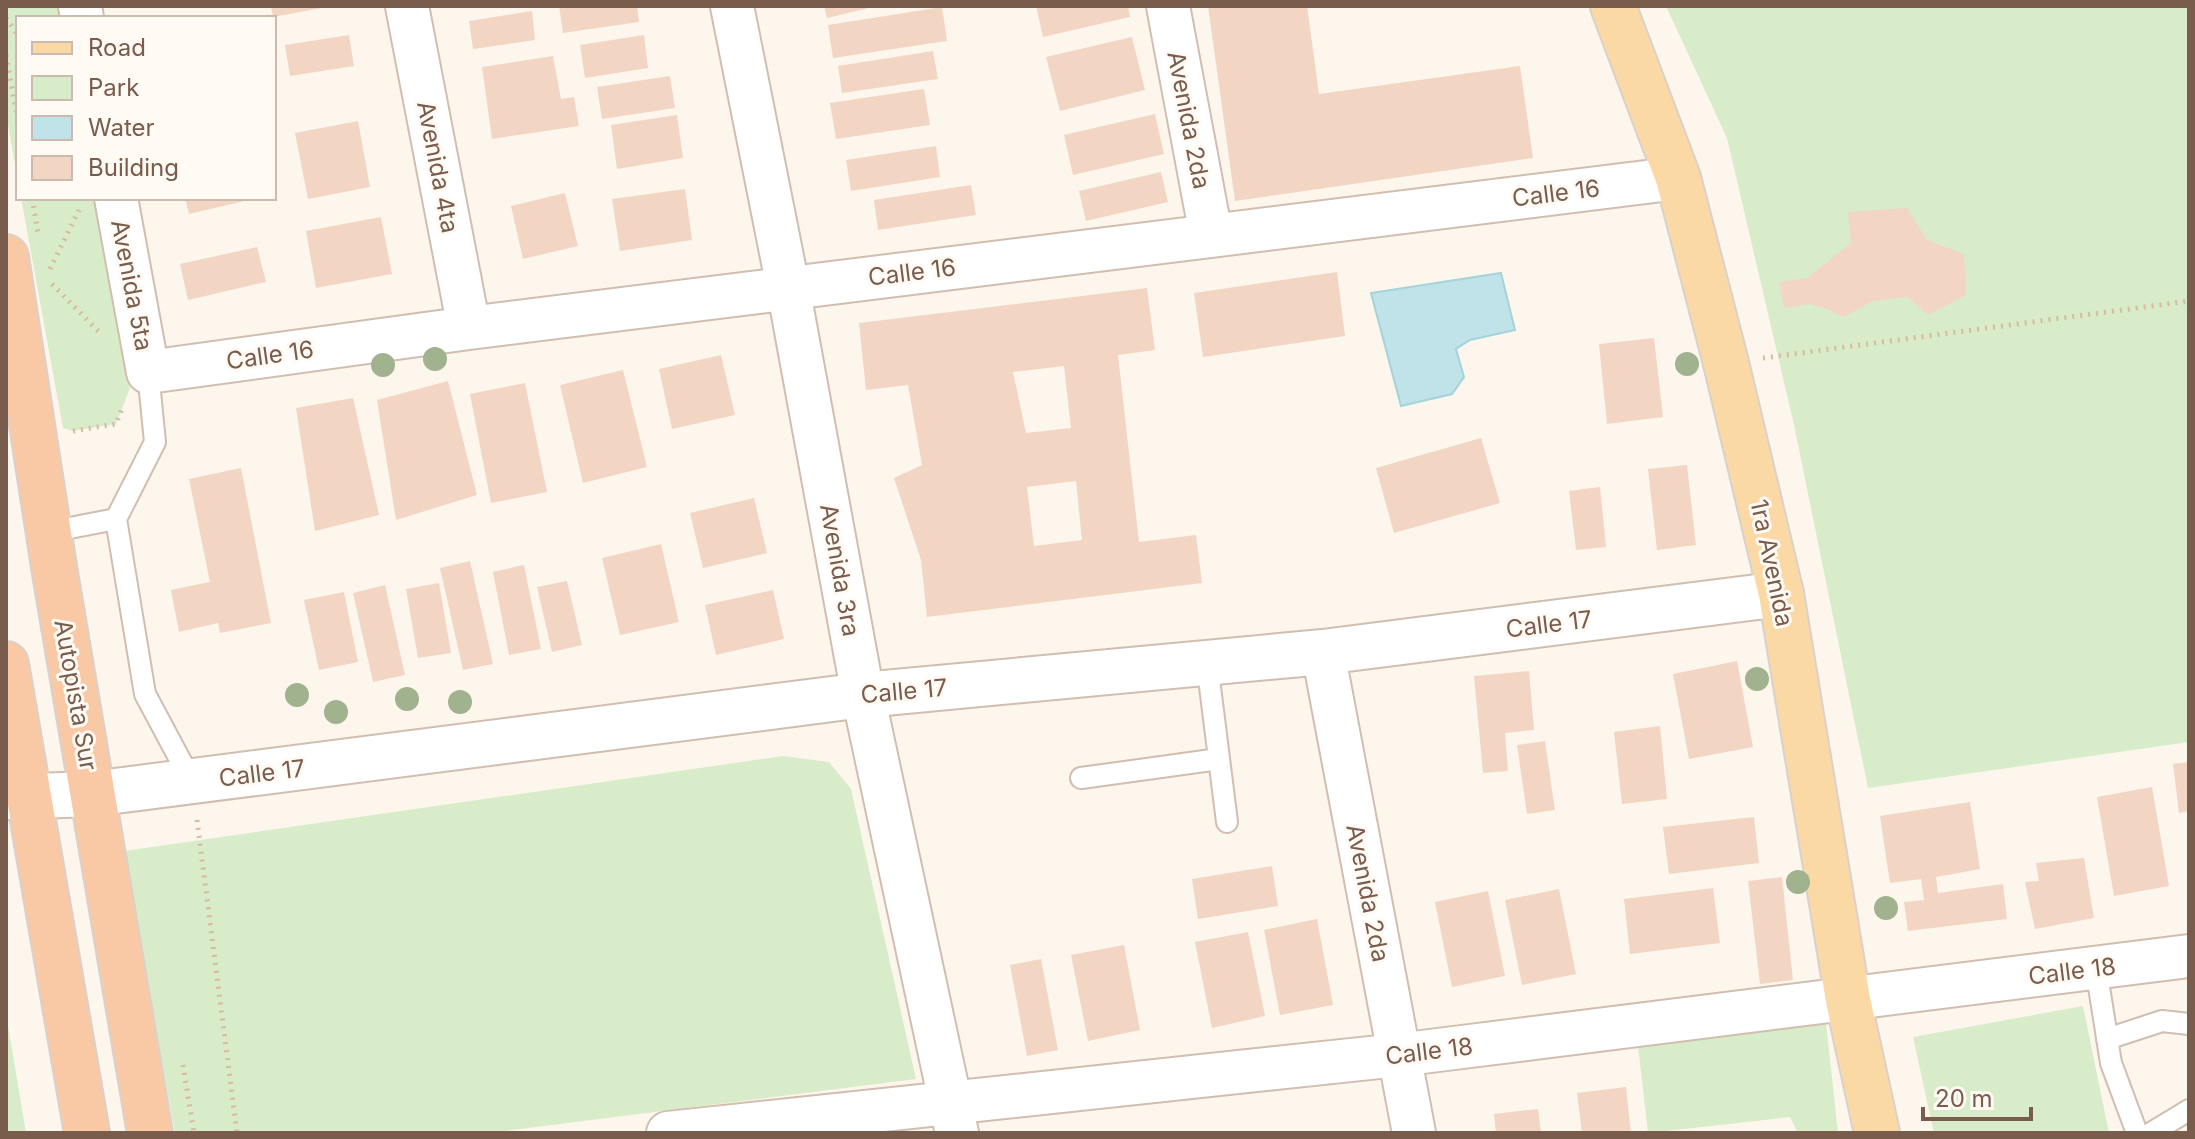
<svg xmlns="http://www.w3.org/2000/svg" width="2195" height="1139" font-family="Inter,sans-serif">
<rect width="100%" height="100%" fill="#fdf6ec"/>
<path fill="#d8ecc9" d="M6,6H60L62,18H18V182L6,113Z
M1666,6H2189L2187,89L2189,97V742L1868,788L1794,425L1727,138Z
M21,198H95L130,388L116,424L73,431L63,428Z
M783,756L829,762L851,789L916,1079L488,1133H175L124,851Z
M2083,1006L2109,1133H1934L1913,1037Z
M6,1013L26,1133H6Z
M1826,1023L1838,1133H1798L1790,1117L1648,1133L1638,1046Z"/>
<path fill="#bfe3e8" stroke="#a5d3da" stroke-width="2" d="M1501,273L1515,330L1470,340L1456,349L1464,377L1452,394L1401,406L1371,293Z"/>
<path fill="#f3d5c3" fill-rule="evenodd" d="M271,6H322V8L273,17Z
M559,6H637L639,22L563,33Z
M824,6H873V7L827,18Z
M1036,6H1128L1130,17L1043,37Z
M1208,6H1307L1319,94L1520,66L1533,158L1235,201Z
M942,7L947,41L833,58L828,25Z
M532,11L535,40L473,49L469,21Z
M349,35L354,66L290,76L285,45Z
M644,35L648,68L585,78L580,45Z
M1132,37L1145,90L1060,111L1046,57Z
M933,51L938,79L842,93L838,66Z
M553,56L561,99L574,97L579,126L492,139L482,67Z
M670,76L675,108L602,119L597,87Z
M924,89L930,125L836,139L830,103Z
M1155,114L1164,154L1073,175L1064,135Z
M677,115L683,158L617,169L611,125Z
M358,121L370,187L308,199L295,133Z
M936,146L940,177L851,191L846,160Z
M1161,172L1168,202L1086,221L1079,191Z
M971,185L976,215L878,230L874,200Z
M685,189L692,240L620,251L612,199Z
M565,193L578,246L523,259L511,206Z
M185,198H252L253,199L189,214Z
M1907,208L1927,240L1964,254L1966,295L1928,315L1908,297L1873,301L1843,317L1825,308L1809,304L1784,308L1779,282L1807,278L1851,243L1848,212Z
M381,217L392,274L316,288L306,231Z
M257,247L266,282L188,300L180,264Z
M1337,272L1345,336L1203,357L1194,293Z
M1147,288L1155,350L1118,355L1139,542L1196,535L1202,583L927,617L921,560L894,478L922,465L908,385L866,390L859,323ZM1064,366L1071,428L1026,433L1013,372ZM1076,481L1082,540L1034,546L1027,487Z
M1654,338L1663,417L1607,424L1599,344Z
M721,355L735,415L672,429L659,369Z
M623,370L647,467L583,483L560,385Z
M448,381L477,495L396,520L377,400Z
M525,383L547,492L491,503L470,394Z
M353,398L379,515L315,531L296,408Z
M1481,438L1500,503L1394,533L1376,468Z
M1687,465L1696,545L1657,550L1648,469Z
M241,468L271,623L220,633L218,623L179,632L171,590L210,582L189,479Z
M1600,487L1606,547L1576,550L1569,491Z
M754,498L767,553L703,568L690,513Z
M661,544L679,622L620,635L602,558Z
M470,561L493,664L463,670L440,568Z
M524,565L541,649L509,655L493,572Z
M567,581L582,645L552,652L537,587Z
M439,583L451,653L418,658L406,589Z
M385,585L405,675L373,682L353,593Z
M773,590L784,639L716,655L705,605Z
M344,592L358,662L319,670L304,600Z
M1737,661L1753,747L1689,759L1673,674Z
M1529,671L1534,730L1505,733L1508,771L1483,773L1474,676Z
M1660,726L1667,799L1622,804L1614,732Z
M1545,741L1555,810L1527,814L1517,745Z
M2189,762V811L2179,813L2173,764Z
M2152,787L2169,886L2114,896L2097,797Z
M1970,802L1980,869L1936,877L1938,893L2003,884L2007,919L1908,931L1904,902L1924,900L1921,879L1890,883L1880,816Z
M1754,817L1759,863L1669,874L1663,827Z
M2084,858L2094,918L2035,929L2025,882L2039,881L2036,863Z
M1272,866L1278,906L1198,919L1192,879Z
M1782,877L1793,980L1760,984L1748,881Z
M1713,888L1720,943L1630,954L1624,899Z
M1559,889L1576,974L1522,985L1505,900Z
M1488,891L1505,976L1452,987L1435,902Z
M1317,919L1333,1005L1280,1015L1264,930Z
M1248,932L1265,1016L1212,1028L1195,942Z
M1124,945L1140,1030L1088,1041L1071,955Z
M1041,959L1058,1050L1027,1056L1010,965Z
M1626,1087L1631,1133H1582L1577,1093Z
M1538,1109L1541,1133H1496L1494,1114Z"/>
<g fill="none" stroke-linecap="round" stroke-linejoin="round">
<g stroke="#d1beb0" stroke-width="24">
<path id="service" d="M148,372L155,442L116,519L145,694L192,782
M49,532L116,519
M1207,663L1227,822
M1081,778L1219,759
M2096,968L2111,1063L2137,1133
M2107,1039L2162,1021L2189,1024
M2151,1133L2189,1110"/>
</g>
<g stroke="#d1beb0" stroke-width="46">
<path id="minor" d="M80,6L82,18
M407,6L469,328
M732,6L788,287L863,695L957,1133
M1168,6L1211,235
M116,198L148,372L469,328L1678,178
M1323,652L1414,1133
M668,1133L1398,1055L2189,956"/>
</g>
<g stroke="#d1beb0" stroke-width="48">
<path id="tertiary" d="M6,797L92,794L863,695L1323,652L1781,594"/>
</g>
<g stroke="#dad1cd" stroke-width="48">
<path id="primary" d="M1613,6L1678,178L1726,363L1781,594L1848,1000L1877,1133"/>
</g>
<g stroke="#dad1cd" stroke-width="48">
<path id="trunk" d="M6,257L55,573L150,1133
M6,664L87,1133"/>
</g>
<path stroke="#d9b8a5" stroke-width="5" stroke-dasharray="2 6" stroke-linecap="butt" d="M6,18L18,35
M6,55L18,122
M32,198L38,232
M50,269L79,210
M52,284L101,334
M1763,358L2189,301
M73,431L116,424L123,406
M197,820L237,1133
M183,1065L194,1133"/>
<use href="#service" stroke="#fff" stroke-width="20"/>
<use href="#minor" stroke="#fff" stroke-width="42"/>
<use href="#tertiary" stroke="#fff" stroke-width="44"/>
<use href="#primary" stroke="#fbd9a5" stroke-width="44"/>
<use href="#trunk" stroke="#f9c8a4" stroke-width="44"/>
</g>
<g fill="#a0b28e">
<circle cx="435" cy="359" r="12"/>
<circle cx="1687" cy="364" r="12"/>
<circle cx="383" cy="365" r="12"/>
<circle cx="1757" cy="679" r="12"/>
<circle cx="297" cy="695" r="12"/>
<circle cx="407" cy="699" r="12"/>
<circle cx="460" cy="702" r="12"/>
<circle cx="336" cy="712" r="12"/>
<circle cx="1798" cy="882" r="12"/>
<circle cx="1886" cy="908" r="12"/>
</g>
<g text-anchor="middle" dominant-baseline="central" stroke-width="6" stroke-linejoin="round" paint-order="stroke">
<g font-size="24" fill="#7a5c4d" stroke="#fffaf3">
<text transform="translate(1189 120) rotate(79)">Avenida 2da</text>
<text transform="translate(438 167) rotate(79)">Avenida 4ta</text>
<text transform="translate(1556 193) rotate(-7)">Calle 16</text>
<text transform="translate(912 272) rotate(-7)">Calle 16</text>
<text transform="translate(132 285) rotate(79)">Avenida 5ta</text>
<text transform="translate(270 355) rotate(-8)">Calle 16</text>
<text transform="translate(1772 563) rotate(78)">1ra Avenida</text>
<text transform="translate(840 570) rotate(80)">Avenida 3ra</text>
<text transform="translate(1549 624) rotate(-7)">Calle 17</text>
<text transform="translate(904 691) rotate(-5)">Calle 17</text>
<text transform="translate(76 695) rotate(80)">Autopista Sur</text>
<text transform="translate(262 773) rotate(-7)">Calle 17</text>
<text transform="translate(1368 893) rotate(79)">Avenida 2da</text>
<text transform="translate(2072 971) rotate(-7)">Calle 18</text>
<text transform="translate(1429 1051) rotate(-7)">Calle 18</text>
</g>
</g>
<rect width="2195" height="1139" fill="none" stroke="#7a5c4d" stroke-width="16"/>
<rect x="16" y="16" width="260" height="184" fill="#fffaf3" stroke="#cabbb1" stroke-width="2"/>
<rect x="32" y="42" width="40" height="12" fill="#fbd9a5" stroke="#cabbb1" stroke-width="2"/>
<text x="88" y="56" font-size="24" fill="#7a5c4d">Road</text>
<rect x="32" y="76" width="40" height="24" fill="#d8ecc9" stroke="#cabbb1" stroke-width="2"/>
<text x="88" y="96" font-size="24" fill="#7a5c4d">Park</text>
<rect x="32" y="116" width="40" height="24" fill="#bfe3e8" stroke="#cabbb1" stroke-width="2"/>
<text x="88" y="136" font-size="24" fill="#7a5c4d">Water</text>
<rect x="32" y="156" width="40" height="24" fill="#f3d5c3" stroke="#cabbb1" stroke-width="2"/>
<text x="88" y="176" font-size="24" fill="#7a5c4d">Building</text>
<path d="M1923 1107v12h108v-12" fill="none" stroke="#7a5c4d" stroke-width="4"/>
<text x="1935" y="1107" font-size="24" fill="#7a5c4d" stroke="#fffaf3" stroke-width="6" paint-order="stroke">20 m</text>
</svg>
